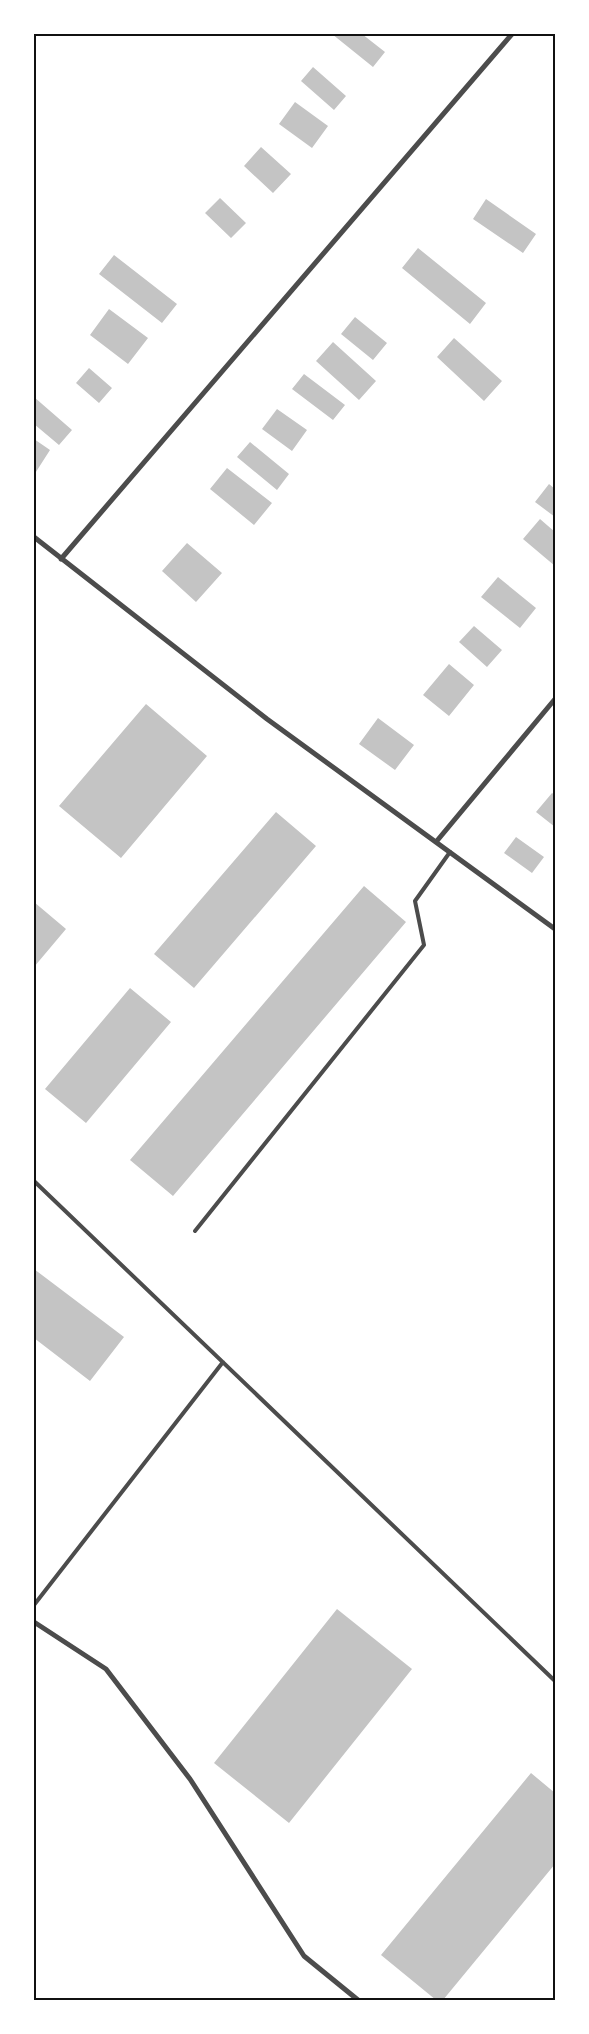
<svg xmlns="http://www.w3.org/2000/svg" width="589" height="2034" font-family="Raleway,sans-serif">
<rect width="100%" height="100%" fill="#fff"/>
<path fill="#c4c4c4" d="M332,34H362L385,52L373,67Z
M313,67L346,96L334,110L301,81Z
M295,102L328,126L312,148L279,124Z
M261,147L291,174L273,193L244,166Z
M220,198L246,223L231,238L205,213Z
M486,199L536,234L523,253L473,219Z
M418,248L486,303L470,324L402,268Z
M114,255L177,304L162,323L99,274Z
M109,309L148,338L128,364L90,335Z
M355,317L387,343L373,360L341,334Z
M454,338L502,381L484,401L437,357Z
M333,342L376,381L359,400L316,361Z
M89,368L112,388L99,403L76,383Z
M304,374L345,405L333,420L292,389Z
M34,397L72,430L59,445L34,424Z
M277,409L307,430L292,451L262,429Z
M34,439L50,450L34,475Z
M250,442L289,474L277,490L237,457Z
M227,468L272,503L254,525L210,489Z
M549,484L555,489V517L535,502Z
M540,519L555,532V566L523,539Z
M187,543L222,573L196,602L162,571Z
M498,577L536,608L520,628L481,597Z
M474,626L502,650L487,667L459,642Z
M449,664L474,685L449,716L423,695Z
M146,704L207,756L121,858L59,806Z
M378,718L414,745L395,770L359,744Z
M552,793L555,795V827L536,812Z
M276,812L316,846L194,988L154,954Z
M516,837L544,857L532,873L504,853Z
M364,886L406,922L173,1196L130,1160Z
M34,902L66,929L34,967Z
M130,988L171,1022L86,1123L45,1089Z
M34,1269L124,1337L90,1381L34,1338Z
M337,1609L412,1669L289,1823L214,1763Z
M531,1773L555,1793V1864L443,2000H436L381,1955Z"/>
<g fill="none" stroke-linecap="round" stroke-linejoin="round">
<path stroke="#4c4c4c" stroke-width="4" d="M34,1181L555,1681
M195,1231L424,945L415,901L450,852
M34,1605L223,1362"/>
<path stroke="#4c4c4c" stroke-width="5" d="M34,537L267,719L555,929
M61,559L512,34
M436,842L555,699
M34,1622L106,1669L190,1779L304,1956L358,2000"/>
</g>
<rect width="589" height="2034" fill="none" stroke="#ffffff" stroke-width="70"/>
<rect x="35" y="35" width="519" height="1964" fill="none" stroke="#111" stroke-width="2"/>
</svg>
